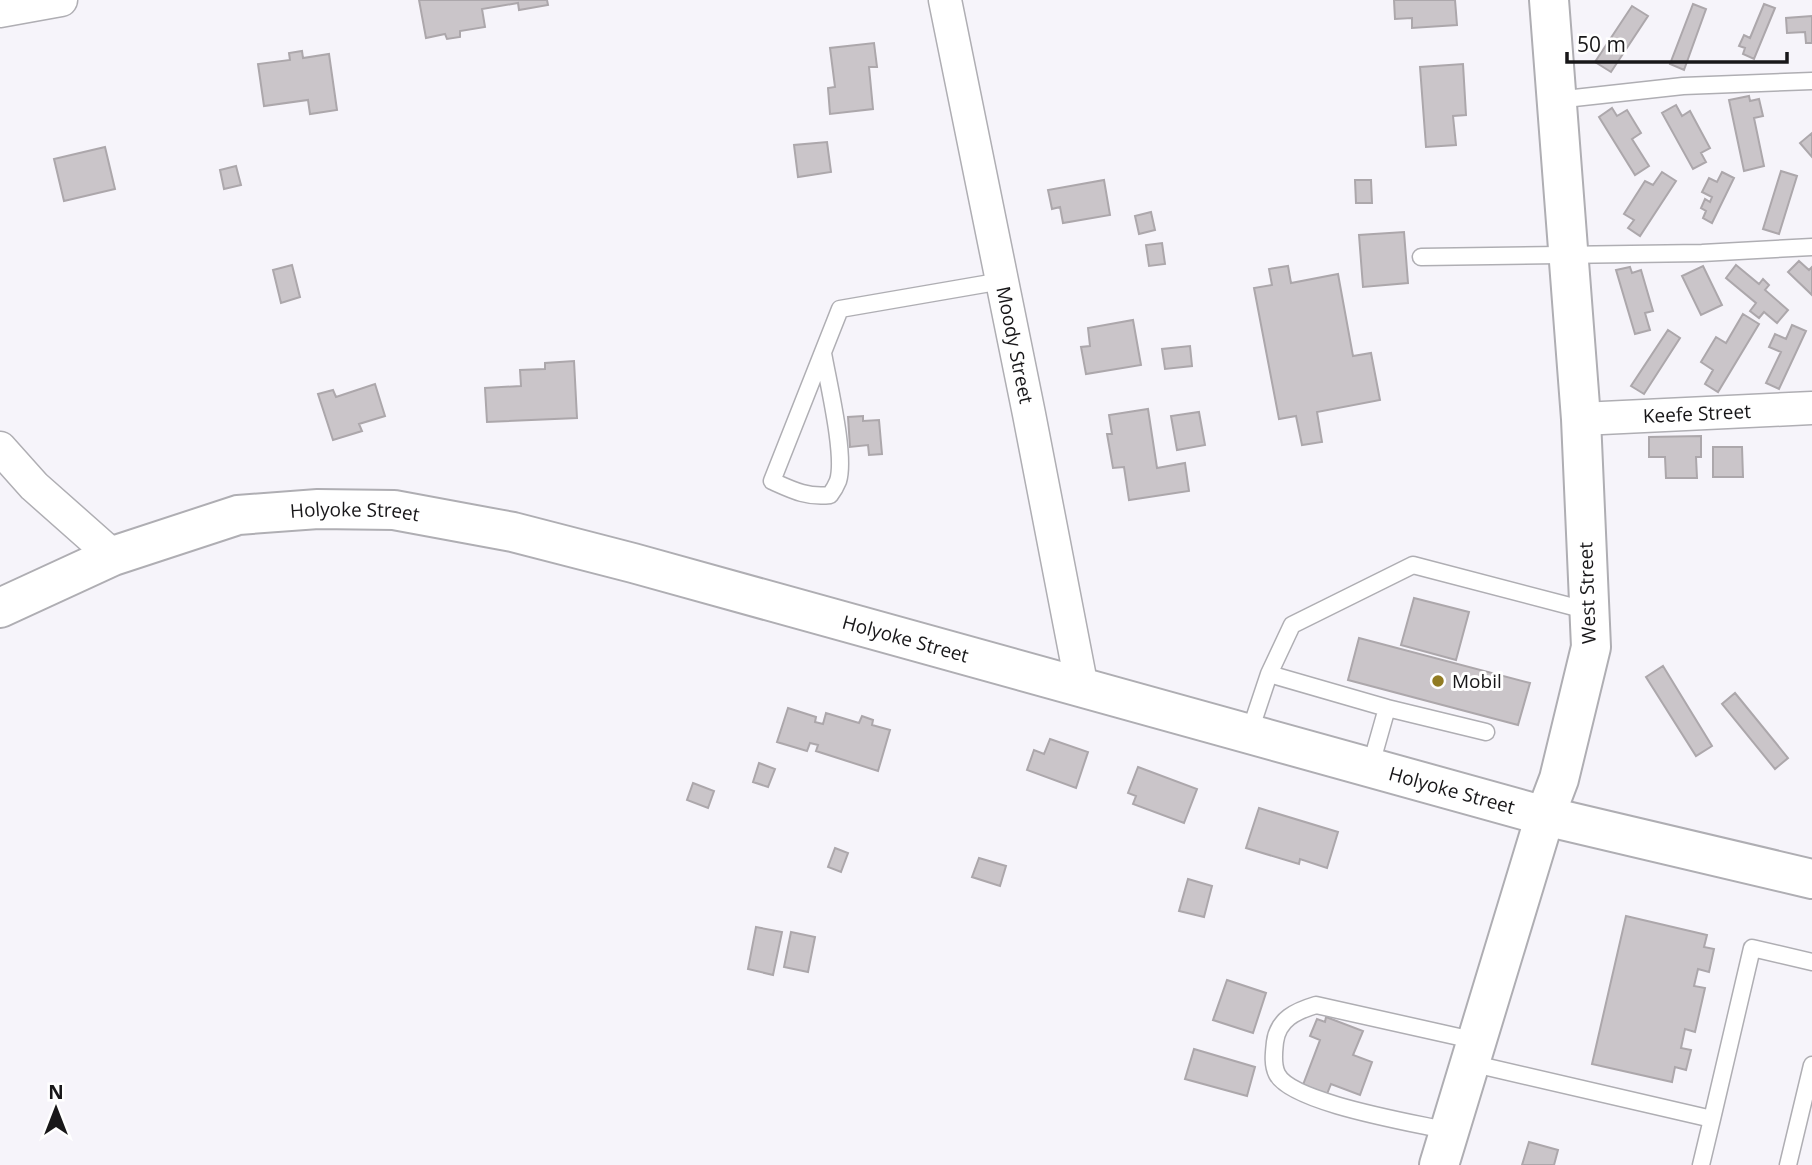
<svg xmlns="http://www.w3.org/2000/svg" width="1812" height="1165" font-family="'Open Sans',sans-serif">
<rect width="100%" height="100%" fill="#f6f4fa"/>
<path fill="#cac5c9" stroke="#aca7ab" stroke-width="2" d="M419,0H547L548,5L519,10L518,3L482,9L485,27L460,31V37L447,39L445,34L426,38Z
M1394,0H1455L1457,25L1412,28V18L1395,19Z
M1693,4L1706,9L1684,70L1670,64Z
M1764,4L1775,8L1754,59L1743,54L1745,48L1739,46L1744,35L1750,38Z
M1632,6L1648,16L1611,72L1595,62Z
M1812,16V43H1806L1805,32L1787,33L1786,18Z
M874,43L877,67H869L873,109L830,114L828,88L835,87L830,48Z
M302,51L303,58L329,54L337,110L310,114L308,100L264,106L258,64L290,60L289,53Z
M1463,64L1466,115L1453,116L1456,145L1426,147L1420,67Z
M1749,96L1750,101L1759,99L1763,116L1754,118L1764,166L1744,171L1729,100Z
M1676,105L1682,116L1690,111L1710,148L1701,153L1706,162L1693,169L1662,113Z
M1612,108L1617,116L1627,110L1641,133L1632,139L1649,166L1635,175L1599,117Z
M1812,133V157L1800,143Z
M827,142L831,172L798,177L794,145Z
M105,147L115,189L64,201L54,159Z
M236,166L241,185L224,189L220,170Z
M1781,171L1797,176L1779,234L1763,229Z
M1662,172L1676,181L1640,236L1628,228L1634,220L1624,214L1645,181L1653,185Z
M1722,172L1734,178L1712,223L1703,218L1706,211L1701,208L1705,199L1710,202L1712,197L1702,192L1709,178L1717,182Z
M1104,180L1110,215L1063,223L1060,207L1052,209L1048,190Z
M1355,180H1371L1372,203H1356Z
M1151,212L1155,230L1139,234L1135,216Z
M1404,232L1408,283L1363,287L1359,235Z
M1162,243L1165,264L1149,266L1146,245Z
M1799,261L1809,270L1812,267V295L1788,272Z
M292,265L300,297L281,303L273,270Z
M1736,265L1759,284L1763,279L1769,285L1765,290L1788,310L1777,323L1764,312L1759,318L1750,311L1756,303L1726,278Z
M1288,266L1291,283L1338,274L1353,356L1371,353L1380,400L1317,412L1322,442L1302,445L1296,416L1279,419L1254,288L1272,285L1269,269Z
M1703,266L1722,305L1701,315L1682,276Z
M1630,267L1632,273L1641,270L1653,311L1645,313L1650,330L1635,334L1616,270Z
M1743,314L1759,324L1718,392L1705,384L1713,370L1701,362L1716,337L1726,343Z
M1133,320L1141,365L1086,374L1081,347L1090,346L1088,328Z
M1792,325L1806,331L1779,389L1766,383L1781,352L1769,347L1775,334L1786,339Z
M1668,330L1680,338L1644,394L1631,386Z
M1190,346L1192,366L1165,369L1162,349Z
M574,361L577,418L487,422L485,388L521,386L520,370L545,369V363Z
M375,384L385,416L359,424L362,431L333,440L318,394L333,390L336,397Z
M1148,409L1157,468L1185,463L1189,491L1129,500L1124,467L1113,468L1107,434H1112L1109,415Z
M1199,412L1205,445L1177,450L1171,416Z
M863,416V421L879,420L882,454L869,455L868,445L850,447L848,417Z
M1701,436V457H1696L1697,478H1666L1665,457H1649V437Z
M1713,447H1742L1743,477H1713Z
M1414,598L1469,612L1456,660L1401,645Z
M1359,638L1530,683L1518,725L1348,680Z
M1663,666L1712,746L1696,756L1646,677Z
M1735,693L1788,758L1775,769L1722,704Z
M788,708L816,717L815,722L823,724L826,713L859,723L862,716L873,720L872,725L890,730L878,771L816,751L818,745L810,743L807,751L777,742Z
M1050,739L1088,752L1076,788L1027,770L1034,750L1044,754Z
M759,763L775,769L768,787L753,782Z
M1138,767L1197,789L1184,823L1133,804L1136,796L1128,793Z
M693,783L714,791L708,808L687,800Z
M1259,808L1338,832L1327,868L1300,859L1299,864L1246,848Z
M835,848L848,853L841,872L828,867Z
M979,858L1006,866L1000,886L972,877Z
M1188,879L1212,886L1204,917L1179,911Z
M1626,916L1707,935L1704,947L1714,949L1709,972L1698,969L1694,986L1705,988L1695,1032L1685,1029L1681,1048L1691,1050L1686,1070L1675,1067L1672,1082L1592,1064Z
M756,927L782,932L773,975L748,969Z
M791,932L815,937L808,972L784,967Z
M1227,980L1266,993L1253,1033L1213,1020Z
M1326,1017L1363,1031L1353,1055L1372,1062L1360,1095L1331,1084L1327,1094L1303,1085L1320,1040L1310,1036L1317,1019L1325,1022Z
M1194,1049L1255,1067L1247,1096L1185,1079Z
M1529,1142L1558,1150L1554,1165H1522Z"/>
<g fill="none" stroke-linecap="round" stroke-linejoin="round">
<g stroke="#afaeb3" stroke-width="19">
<path id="service" d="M1556,100L1683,86L1812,81
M1421,257L1702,253L1812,247
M823,353C828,382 846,456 838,481C836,486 833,491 830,495C808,498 792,490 772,481L840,309L1002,281
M1269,674L1387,708L1370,768
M1387,708L1486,732
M1249,734L1269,674L1292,625L1413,565L1589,611
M1470,1063L1712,1119L1701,1165
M1712,1119L1752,948L1812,962
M1449,1131C1415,1123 1291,1103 1277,1074C1272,1064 1274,1052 1275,1042C1278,1019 1296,1011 1316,1005L1477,1041
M1788,1165L1812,1065"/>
</g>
<g stroke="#afaeb3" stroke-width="35">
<g id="minor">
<path id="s1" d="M945,0L1029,414L1082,688"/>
<path d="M0,11L61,0"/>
<path id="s2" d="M1581,419L1812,408"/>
<path d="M0,448L34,486L113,556"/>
</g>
</g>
<g stroke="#afaeb3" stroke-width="42">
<g id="secondary">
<path id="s3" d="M0,608L113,556L238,515L318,509L394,510L513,532L633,563L1545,816L1812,879"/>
<path d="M1439,1165L1545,816L1559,779L1591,647L1581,419L1549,0"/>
</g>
</g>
<use href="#service" stroke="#fff" stroke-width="16"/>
<use href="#minor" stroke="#fff" stroke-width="32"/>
<use href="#secondary" stroke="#fff" stroke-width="38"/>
</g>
<circle fill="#917b22" stroke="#fff" stroke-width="2.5" cx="1438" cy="681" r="7"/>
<g text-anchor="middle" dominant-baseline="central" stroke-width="6" stroke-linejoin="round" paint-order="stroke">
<g font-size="19" fill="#181719" stroke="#fff">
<text stroke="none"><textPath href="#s1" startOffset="352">Moody Street</textPath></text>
<text stroke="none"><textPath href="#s2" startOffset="116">Keefe Street</textPath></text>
<text stroke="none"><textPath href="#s3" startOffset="373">Holyoke Street</textPath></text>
<text transform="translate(1587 593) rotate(-92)">West Street</text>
<text stroke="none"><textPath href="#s3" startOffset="940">Holyoke Street</textPath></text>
<text stroke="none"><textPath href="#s3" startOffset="1507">Holyoke Street</textPath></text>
</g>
<g font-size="19" fill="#181719" stroke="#fff" text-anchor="start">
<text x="1452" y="681">Mobil</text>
</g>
</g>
<g transform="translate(56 1109)" stroke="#ffffff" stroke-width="5" paint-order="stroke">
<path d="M0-5L12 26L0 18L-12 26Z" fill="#181719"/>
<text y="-10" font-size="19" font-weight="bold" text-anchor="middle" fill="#181719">N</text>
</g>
<path d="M1567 52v10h220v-10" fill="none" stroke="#181719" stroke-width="3.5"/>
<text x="1577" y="52" font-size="21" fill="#181719" stroke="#ffffff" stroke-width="5" paint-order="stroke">50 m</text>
</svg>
